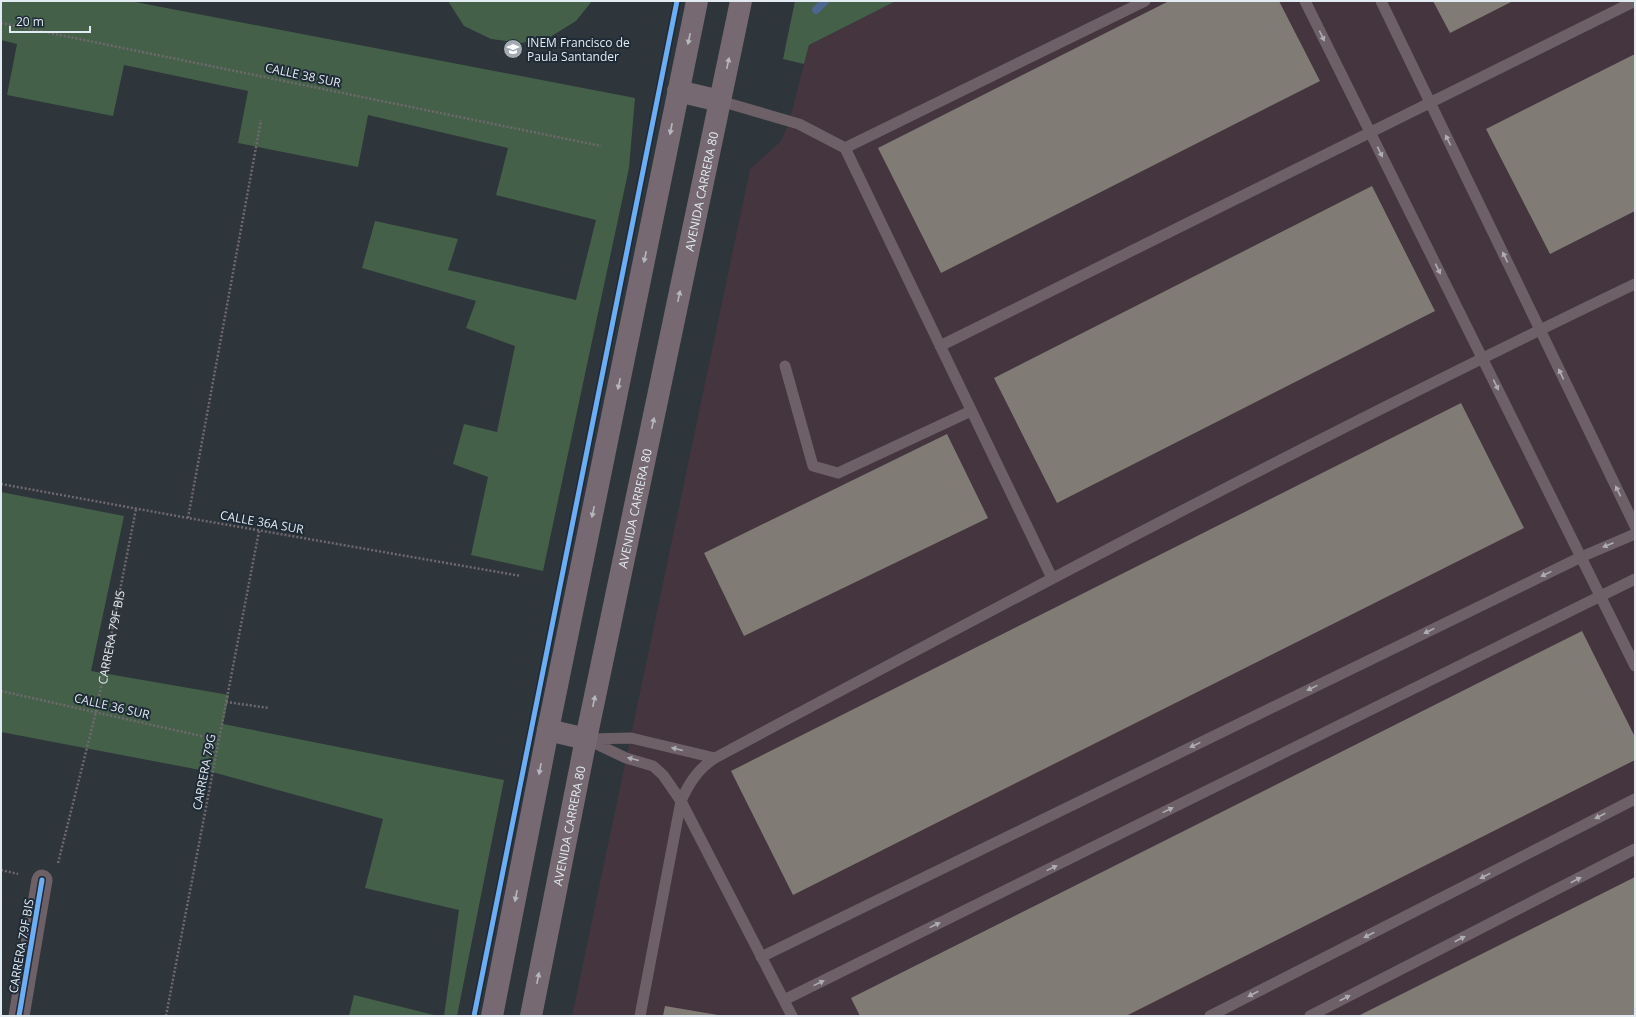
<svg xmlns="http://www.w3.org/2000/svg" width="1636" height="1017" font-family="'Open Sans',sans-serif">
<rect width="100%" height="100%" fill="#2e353b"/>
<path fill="#44353e" d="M896,1H1635V1016H572L750,169L781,141L789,122L809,45Z"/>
<path fill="#446049" d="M1,1H130L635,98L629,168L543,571L471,555L488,477L453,464L464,424L497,432L515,346L466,328L476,301L362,268L375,221L458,239L448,270L576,300L596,220L496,195L508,148L368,115L358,167L238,143L248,91L124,65L113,116L7,95L17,44L1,40Z
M448,1H592L576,21L550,37L521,43L491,39L464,26Z
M795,1H896L809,45L804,64L783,59Z
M1,492L124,516L91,671L229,695L223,724L504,780L457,1016H444L459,910L365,888L383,819L216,773L1,732Z
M354,995L438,1016H349Z"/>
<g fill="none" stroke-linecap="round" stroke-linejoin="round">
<path stroke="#4c6690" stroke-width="8" d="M816,10L825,1"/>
</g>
<path fill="#807c75" d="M1169,1H1279L1320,81L941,273L878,148Z
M1433,1H1513L1450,33Z
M1635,54V211L1550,254L1486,129Z
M1372,186L1435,311L1057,503L994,378Z
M1461,403L1524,528L793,895L731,771Z
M947,434L988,518L744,636L704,553Z
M1582,631L1635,737V760L1126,1016H860L851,998Z
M1635,877V1016H1358Z
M665,1006L718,1015V1016H663Z"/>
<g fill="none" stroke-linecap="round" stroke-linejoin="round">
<g stroke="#6f696e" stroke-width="2.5" stroke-dasharray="2 2" stroke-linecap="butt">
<path d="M1,23L601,146"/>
<path d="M1,484L188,518L521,576"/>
<path d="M188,518L261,120"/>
<path d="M1,691L219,740"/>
<path d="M226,702L269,708"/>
<path id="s1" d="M58,863L96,712L136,509"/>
<path d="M1,870L18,874"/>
<path d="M166,1016L259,531"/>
</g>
<path stroke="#6d6167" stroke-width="11" d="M1305,1L1635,666
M1381,1L1635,526
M720,101L799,124L845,148L1052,578
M845,148L1145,1
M940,346L1635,1
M785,366L813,466L838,473L971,411
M586,739L626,758L653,766L663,775L681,801L792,1016
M589,739L631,738L715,758
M761,957L1581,557L1635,534
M784,1000L1635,579
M640,1016L681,801C689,783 698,769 715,758C1019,595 1324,433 1635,284
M1210,1016L1635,799
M1310,1016L1635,849"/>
<path stroke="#6d6167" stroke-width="21" d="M19,1016L42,880"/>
<g stroke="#766971" stroke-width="22">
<path d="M678,91L720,101"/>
<path d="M548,730L586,739"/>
<path d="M492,1016L548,730L697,1"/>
<path id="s2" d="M531,1016L586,739L741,1"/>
</g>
<g stroke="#1f2b36" stroke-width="8">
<path id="cycleway" d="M19,1016L42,880
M474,1016L677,1"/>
</g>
<use href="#cycleway" stroke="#6dadf4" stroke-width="5"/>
</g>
<defs><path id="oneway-solid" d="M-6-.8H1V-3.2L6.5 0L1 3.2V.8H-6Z"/></defs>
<g fill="#aeadb3">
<use href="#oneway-solid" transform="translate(1322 36) rotate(64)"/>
<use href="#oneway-solid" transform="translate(1448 140) rotate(-116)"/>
<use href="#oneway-solid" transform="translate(1380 152) rotate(64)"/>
<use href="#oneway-solid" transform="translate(1505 257) rotate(-116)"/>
<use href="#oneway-solid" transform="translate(1438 269) rotate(64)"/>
<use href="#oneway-solid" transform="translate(1561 374) rotate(-116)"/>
<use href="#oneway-solid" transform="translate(1496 385) rotate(64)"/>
<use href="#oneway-solid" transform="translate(1618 491) rotate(-116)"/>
<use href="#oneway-solid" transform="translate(1608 545) rotate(157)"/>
<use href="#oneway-solid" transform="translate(1546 574) rotate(154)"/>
<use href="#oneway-solid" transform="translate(1429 631) rotate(154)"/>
<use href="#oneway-solid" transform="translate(1312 688) rotate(154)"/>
<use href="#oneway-solid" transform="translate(1195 745) rotate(154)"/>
<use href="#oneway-solid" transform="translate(677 749) rotate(-166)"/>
<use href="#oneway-solid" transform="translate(633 759) rotate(-166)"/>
<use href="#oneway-solid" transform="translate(1168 810) rotate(-26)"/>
<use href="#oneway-solid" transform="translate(1600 816) rotate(153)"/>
<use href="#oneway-solid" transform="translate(1052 868) rotate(-26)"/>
<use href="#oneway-solid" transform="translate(1485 876) rotate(153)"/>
<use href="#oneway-solid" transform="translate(1576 880) rotate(-27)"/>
<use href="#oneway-solid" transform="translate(935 925) rotate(-26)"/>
<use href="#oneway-solid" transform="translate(1369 935) rotate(153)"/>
<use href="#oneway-solid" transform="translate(1460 939) rotate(-27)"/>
<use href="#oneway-solid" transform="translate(819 983) rotate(-26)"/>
<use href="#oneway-solid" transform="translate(1253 994) rotate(153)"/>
<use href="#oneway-solid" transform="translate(1345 998) rotate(-27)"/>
</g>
<g fill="#b7b7be">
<use href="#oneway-solid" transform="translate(689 39) rotate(102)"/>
<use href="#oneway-solid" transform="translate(728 63) rotate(-78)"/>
<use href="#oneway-solid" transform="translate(671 129) rotate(101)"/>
<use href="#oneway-solid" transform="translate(645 257) rotate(102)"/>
<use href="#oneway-solid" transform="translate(679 296) rotate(-78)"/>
<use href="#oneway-solid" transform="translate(619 384) rotate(102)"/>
<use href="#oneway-solid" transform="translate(653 423) rotate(-78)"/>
<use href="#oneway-solid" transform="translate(593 512) rotate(102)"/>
<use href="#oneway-solid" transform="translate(594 701) rotate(-78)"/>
<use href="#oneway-solid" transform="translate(540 769) rotate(101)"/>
<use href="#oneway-solid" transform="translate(516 896) rotate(101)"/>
<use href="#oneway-solid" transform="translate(538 978) rotate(-79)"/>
</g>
<defs>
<g id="school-disc" transform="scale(1)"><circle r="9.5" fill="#a4abb2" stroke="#1f2b36"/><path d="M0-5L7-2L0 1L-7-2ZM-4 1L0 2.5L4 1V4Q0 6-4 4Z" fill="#fff"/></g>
</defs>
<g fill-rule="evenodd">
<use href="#school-disc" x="513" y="49"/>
</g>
<g text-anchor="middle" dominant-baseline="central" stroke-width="4" stroke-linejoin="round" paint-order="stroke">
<g font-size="12" fill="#e3ebf2" stroke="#1f2b36" text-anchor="start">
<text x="527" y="42">INEM Francisco de<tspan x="527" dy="14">Paula Santander</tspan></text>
</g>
<g font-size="12" fill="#e3ebf2" stroke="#1f2b36">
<text transform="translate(303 75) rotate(12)">CALLE 38 SUR</text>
<text stroke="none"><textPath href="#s2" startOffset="842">AVENIDA CARRERA 80</textPath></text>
<text stroke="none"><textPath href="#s2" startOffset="518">AVENIDA CARRERA 80</textPath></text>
<text transform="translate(262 522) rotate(10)">CALLE 36A SUR</text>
<text stroke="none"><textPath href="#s1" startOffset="232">CARRERA 79F BIS</textPath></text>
<text transform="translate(112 706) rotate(13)">CALLE 36 SUR</text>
<text transform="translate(204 772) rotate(-79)">CARRERA 79G</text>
<text stroke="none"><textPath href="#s2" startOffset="194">AVENIDA CARRERA 80</textPath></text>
<text transform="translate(21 946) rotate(-80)">CARRERA 79F BIS</text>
</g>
</g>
<rect width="1636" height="1017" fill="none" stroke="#e3ebf2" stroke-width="4"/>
<path d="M10 26v6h80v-6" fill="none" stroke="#e3ebf2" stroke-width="2"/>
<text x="16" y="26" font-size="12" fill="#e3ebf2" stroke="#1f2b36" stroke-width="3" paint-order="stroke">20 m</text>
</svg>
